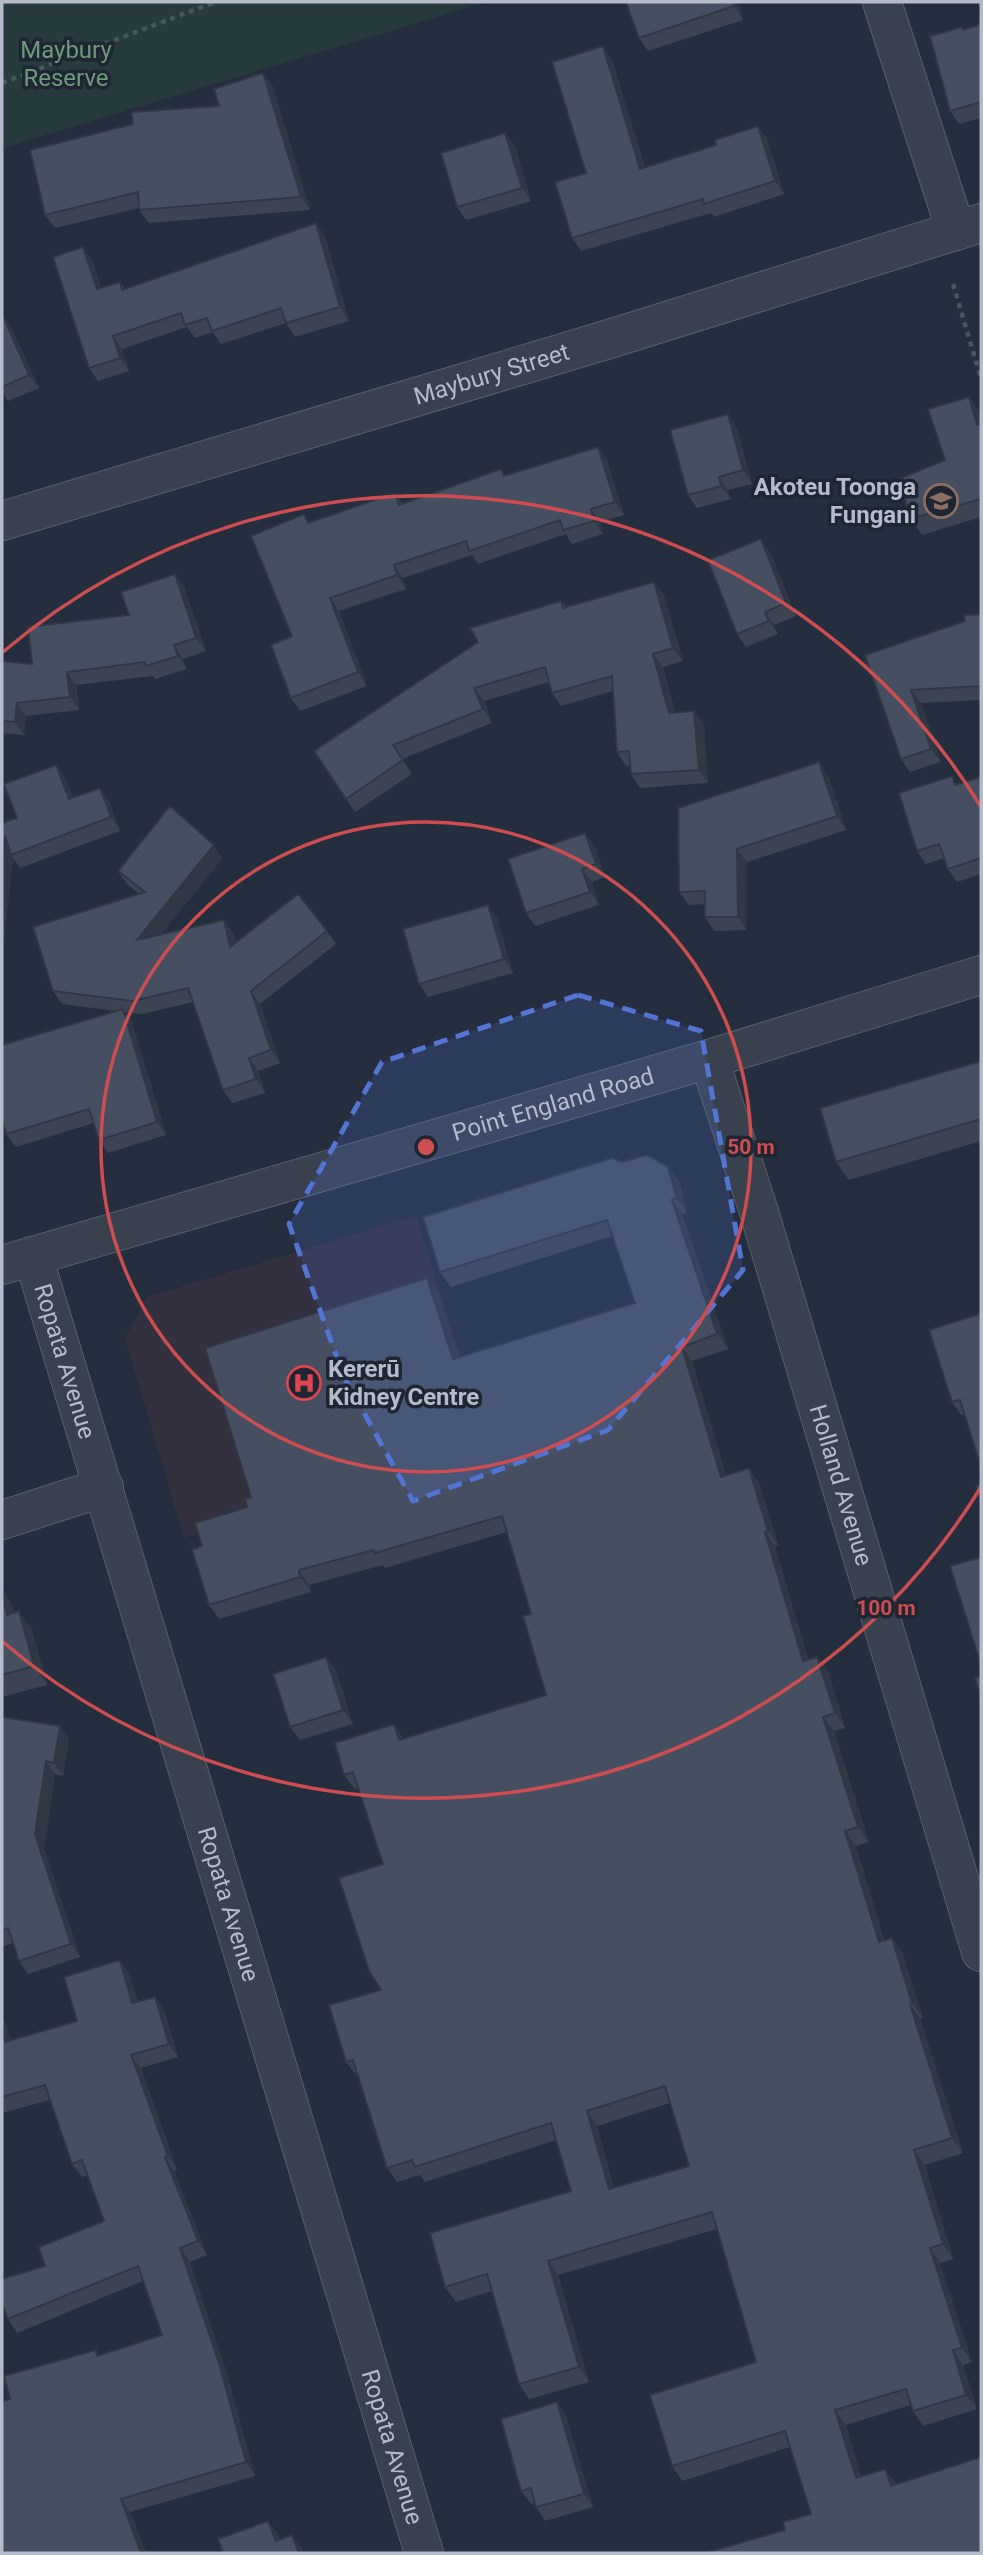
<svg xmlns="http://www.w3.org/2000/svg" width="983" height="2555" font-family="Roboto,sans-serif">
<rect width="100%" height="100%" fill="#252e3e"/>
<path fill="#33303f" d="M416,1216L483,1428L464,1454L184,1538L125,1338L147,1297Z"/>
<path fill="#273b3f" d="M2,2H486L2,148Z"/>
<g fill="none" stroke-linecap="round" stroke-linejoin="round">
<g stroke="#575e6c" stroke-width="40">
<g id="minor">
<path d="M882,2L956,231"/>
<path id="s1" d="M2,521L606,340L981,223"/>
<path id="s2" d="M709,1059L759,1212L981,1952"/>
<path id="s3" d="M33,1256L424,2553"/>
<path id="s4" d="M2,1265L709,1059L981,975"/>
<path d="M2,1520L104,1487"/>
</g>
</g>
<path stroke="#45585c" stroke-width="4.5" stroke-dasharray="5 5" stroke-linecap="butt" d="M2,83L215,2
M953,284L981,378"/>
<use href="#minor" stroke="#39404e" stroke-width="38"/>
</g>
<path fill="#3c4454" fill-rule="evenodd" d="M738,2L743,20L648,51L639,38Z
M981,24V118L959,124L950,111L964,29Z
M612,60L645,168L716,145L758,126L767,139L784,194L714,217L711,213L581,251L572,238Z
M263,73L273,87L310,210L149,223L139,210V208L55,228L45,215L219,106Z
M515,146L531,201L466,220L457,207Z
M316,223L325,237L349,321L295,337L286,323L221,344L213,332L195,338L187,327L122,349L129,371L98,381L89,368L92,260L101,288L120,282L125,289Z
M2,314L11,327L39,388L8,401L2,392Z
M969,397L980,413L981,417V517L922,535L911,519L945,460Z
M728,414L737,428L752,484L728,490L731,499L697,508L688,495Z
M598,447L607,461L624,515L600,522L603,534L572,544L566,534L478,564L472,555L403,578L406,589L339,611L367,686L300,711L291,698L310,522L395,493L402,504L506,475Z
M770,552L796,616L774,625L778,634L746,647L737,634Z
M175,574L184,587L206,651L183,659L187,669L155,679L153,676L76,685L79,710L26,716L24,735L2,733V661L32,664L129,615Z
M654,582L664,595L683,661L663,667L675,712L694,711L704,724L708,783L640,788L631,774L630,765L626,766L617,752L613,691L561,706L552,693L549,682L484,701L492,723L402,759L412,774L355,812L314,751L561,601L566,607Z
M981,614V700L921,703L941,762L910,772L901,759L865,655L965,621Z
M56,765L65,778L73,798L109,801L120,831L20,868L13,858L2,957V823L17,818Z
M828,776L846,830L747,862V930L714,931L705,917V904L689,905L679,892Z
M981,777V874L957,882L948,869L944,858L926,864L917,851L958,784Z
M585,833L595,847L605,877L592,882L599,905L535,926L526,913Z
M223,858L161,934L224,920L233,933L236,943L327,931L336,944L260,1004L280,1063L258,1071L265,1093L232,1103L223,1090L193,1002L142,1014L125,1012L132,1022L166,1135L108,1153L99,1140L94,1123L16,1147L6,1134L116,1011L62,1004L53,991L139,894L127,884L118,871Z
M497,918L513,973L428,997L419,984Z
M981,1061V1141L849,1180L836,1162Z
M622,1162L668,1167L679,1181L687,1213L682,1214L728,1349L692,1361L726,1475L749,1468L759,1483L778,1545L775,1546L808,1659L817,1657L828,1671L845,1728L834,1731L869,1842L856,1846L884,1940L902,1952L923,2018H920L963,2153L925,2165L953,2259L940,2263L972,2362L963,2365L977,2409L923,2426L913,2411L911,2405L846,2425L861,2477L896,2483V2485L785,2530L811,2514L790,2447L682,2481L672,2466L756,2362L717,2229L558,2275L589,2382L529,2399L519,2384L492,2291L456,2302L445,2287L571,2191L556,2140L425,2182L420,2175L397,2182L387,2168L358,2076H357L346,2062L381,1990L383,1864L359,1788L355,1789L344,1775L404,1739L546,1695L531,1614L507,1532L385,1568L383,1565L309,1585L311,1592L219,1619L209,1605L202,1546L247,1507L251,1497L438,1292L459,1358L635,1303L612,1236L451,1287L440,1272ZM670,2103L689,2166L614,2188L597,2126Z
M979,1314L981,1317V1467L965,1414L961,1415L952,1402Z
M2,1589L11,1603L14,1613L32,1630L47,1685L2,1697Z
M326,1657L336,1670L353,1724L300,1740L290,1727Z
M2,1717L60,1726L69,1739L63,1776L55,1774L44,1848L80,1957L28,1974L19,1961L13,1943L2,1947Z
M120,1960L129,1974L138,2002L155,1997L164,2010L178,2057L141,2068L177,2170L174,2171L207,2255L190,2262L227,2374L255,2476L130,2512L146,2553H2L10,2399L96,2350L99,2355L162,2335L143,2281L17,2333L8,2319L45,2266L104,2221L88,2175L82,2177L72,2164L50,2100L2,2113V2018L6,2024L10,2040L77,2021Z
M557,2402L566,2416L593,2507L545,2521L536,2507L535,2503L531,2504L521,2491Z"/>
<path fill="#313745" d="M733,2H738L743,20L734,6Z
M603,46L612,60L650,182L640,169Z
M263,73L273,87L310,210L301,197Z
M758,126L767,139L784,194L775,181Z
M505,133L515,146L531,201L522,188Z
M316,223L325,237L349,321L340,307Z
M83,247L92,260L106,302L97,289Z
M2,314L11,327L39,388L29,375Z
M113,336L122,349L129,371L120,358Z
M969,397L980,413L981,417V431L977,425Z
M728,414L737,428L752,484L743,470Z
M598,447L607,461L624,515L615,502Z
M719,477L728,490L731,499L721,486Z
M591,509L600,522L603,534L594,521Z
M761,539L770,552L796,616L786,603Z
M394,565L403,578L406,589L397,575Z
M175,574L184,587L206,651L196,638Z
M654,582L664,595L683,661L673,648Z
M330,598L339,611L367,686L358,672Z
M765,612L774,625L778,634L769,621Z
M174,645L183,659L187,669L178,656Z
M653,654L663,667L678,726L669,713Z
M67,672L76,685L79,710L70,697Z
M474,688L484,701L492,723L483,709Z
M911,690L921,703L941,762L931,749Z
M17,703L26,716L24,735L15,722Z
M694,711L704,724L708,783L699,770Z
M819,762L828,776L846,830L837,816Z
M56,765L65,778L78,812L69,799Z
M100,788L109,801L120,831L111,817Z
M585,833L595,847L605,877L596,864Z
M5,836L11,855L13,858L2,957V865Z
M214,845L223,858L146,953L137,940Z
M737,849L747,862V930L738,917Z
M582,869L592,882L599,905L590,892Z
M488,905L497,918L513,973L504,959Z
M224,920L233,933L240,960L230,947Z
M251,991L260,1004L280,1063L271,1050Z
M123,1009L132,1022L166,1135L157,1122Z
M249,1058L258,1071L265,1093L256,1079Z
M668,1167L679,1181L687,1213L677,1198Z
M672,1200L682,1214L728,1349L717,1334Z
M427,1278L438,1292L464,1374L453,1359Z
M682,1347L692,1361L731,1491L721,1477Z
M749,1468L759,1483L778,1545L768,1531Z
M765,1532L775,1546L813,1676L803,1661Z
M299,1570L309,1585L311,1592L300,1577Z
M2,1589L11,1603L19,1633L7,1615L2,1597Z
M19,1611L32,1630L47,1685L34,1666Z
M326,1657L336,1670L353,1724L343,1710Z
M817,1657L828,1671L845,1728L835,1713Z
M823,1717L834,1731L869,1842L858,1827Z
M394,1724L404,1739L399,1740Z
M60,1726L69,1739L63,1776L54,1763Z
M46,1761L55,1774L44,1848L80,1957L71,1944L35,1834Z
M845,1831L856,1846L889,1956L879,1942Z
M892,1938L902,1952L923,2018L912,2003Z
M120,1960L129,1974L142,2017L132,2003Z
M155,1997L164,2010L178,2057L169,2044Z
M910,2004L920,2018L963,2153L952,2138Z
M2,2018L6,2024L15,2055L5,2042L2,2029Z
M131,2055L141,2068L177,2170L168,2156Z
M587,2111L597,2126L619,2204L609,2189Z
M914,2150L925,2165L953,2259L943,2244Z
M165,2157L174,2171L207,2255L198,2241Z
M180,2248L190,2262L227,2374L255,2476L246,2462Z
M930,2248L940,2263L972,2362L962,2348Z
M548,2261L558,2275L589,2382L579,2367Z
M953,2350L963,2365L977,2409L966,2395Z
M557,2402L566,2416L593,2507L584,2494Z
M835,2410L846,2425L866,2493L856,2478Z
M885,2469L896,2483L901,2501L891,2486Z
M121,2499L130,2512L146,2553H141Z
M268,2521L278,2534L285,2553L276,2541Z
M292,2535L302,2549L303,2553H299Z"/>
<path fill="#464f62" stroke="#313745" stroke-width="2" fill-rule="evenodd" d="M626,2H733L734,6L639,38Z
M981,24V102L950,111L930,36L962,27L963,30Z
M603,46L640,169L716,145L715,140L758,126L775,181L704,204L703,199L572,238L555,182L586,173L552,62Z
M263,73L301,197L139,210L138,192L45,215L30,150L133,124L132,112L219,106L214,89Z
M505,133L522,188L457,207L441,153Z
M316,223L340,307L286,323L281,308L212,331L207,318L185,325L181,313L113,336L120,358L89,368L53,257L83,247L97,289L120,282L122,290Z
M2,314L29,375L2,387Z
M969,397L977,425L981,424V499L911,519L899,479L945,460L928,409Z
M728,414L743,470L719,477L721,486L688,495L670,430Z
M598,447L615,502L591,509L594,521L563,530L560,520L469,551L466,541L394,565L397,575L330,598L358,672L291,698L271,645L292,636L251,536L304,514L308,523L395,493L399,505L501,469L504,476Z
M761,539L786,603L765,612L769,621L737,634L708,560Z
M175,574L196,638L174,645L178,656L146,666L145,662L67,672L70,697L17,703L15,722L2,721V661L32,664L28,627L129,615L121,592Z
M654,582L673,648L653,654L669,713L694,711L699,770L631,774L629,751L617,752L612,676L552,693L545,667L474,688L483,709L393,745L403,760L346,799L314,751L478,642L470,628L561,601L563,608Z
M981,614V686L911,690L931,749L901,759L865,655L965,621L964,615Z
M819,762L837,816L737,849L738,917H705V891L679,892L678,808Z
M56,765L69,799L100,788L111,817L11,855L5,836L2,865V823L17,818L4,784Z
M952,776L955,785L981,777V858L948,869L939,844L917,851L899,793Z
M170,806L214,845L137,940L224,920L230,947L298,894L327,931L251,991L271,1050L249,1058L256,1079L223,1090L188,988L133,1001L53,991L33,927L145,892L118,871Z
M585,833L596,864L582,869L590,892L526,913L508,859Z
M488,905L504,959L419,984L403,929Z
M123,1009L157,1122L99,1140L89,1109L6,1134L2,1118V1045Z
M981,1061V1119L836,1162L820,1108Z
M647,1155L668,1167L677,1198L672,1200L717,1334L682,1347L721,1477L749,1468L768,1531L765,1532L803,1661L817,1657L835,1713L823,1717L858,1827L845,1831L879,1942L892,1938L912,2003L910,2004L952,2138L914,2150L943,2244L930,2248L962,2348L953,2350L966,2395L913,2411L906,2389L835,2410L856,2478L885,2469L891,2486L981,2457V2553H705L785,2530L783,2522L811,2514L785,2431L672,2466L650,2395L756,2362L712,2212L548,2261L579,2367L519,2384L487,2274L445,2287L430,2233L571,2191L551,2123L415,2167L412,2160L387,2168L353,2060L346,2062L329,2005L381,1990L369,1971L339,1878L383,1864L353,1772L344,1775L335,1743L394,1724L399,1740L546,1695L523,1616L531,1614L502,1516L375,1553L374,1550L299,1570L300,1577L209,1605L192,1550L202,1546L195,1523L247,1507L245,1499L251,1497L205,1348L427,1278L453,1359L635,1303L607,1220L440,1272L423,1217L612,1158L622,1162ZM665,2086L689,2166L609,2189L587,2111Z
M979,1314L981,1318V1467L960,1400L952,1402L929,1330Z
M981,1483V1503L976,1485Z
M981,1557V1665L950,1566Z
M2,1597L7,1615L19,1611L34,1666L2,1675Z
M326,1657L343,1710L290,1727L273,1674Z
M981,1676V1698L975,1678Z
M2,1717L60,1726L54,1763L46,1761L35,1834L71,1944L19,1961L8,1928L2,1931Z
M120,1960L132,2003L155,1997L169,2044L131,2055L168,2156L165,2157L198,2241L180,2248L218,2360L246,2462L121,2499L141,2553H2V2402L10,2399L4,2376L96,2350L97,2356L162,2335L138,2266L8,2319L2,2303V2279L45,2266L39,2247L104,2221L82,2160L72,2164L45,2085L2,2097V2029L5,2042L77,2021L64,1977Z
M557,2402L584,2494L536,2507L531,2488L521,2491L501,2419Z
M268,2521L276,2541L292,2535L299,2553H223L218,2539Z"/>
<path fill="#5274d3" fill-opacity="0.2" stroke="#5274d3" stroke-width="5" stroke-dasharray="14 9" stroke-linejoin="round" d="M578,995L701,1031L743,1270L608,1430L413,1501L344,1377L289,1224L382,1062Z"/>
<g fill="none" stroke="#ce4d50" stroke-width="3.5">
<circle cx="426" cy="1147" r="325"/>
<path d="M981 1487A651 651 0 0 1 3 1642M3 652A651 651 0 0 1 981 807"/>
</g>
<defs>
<g id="school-ring" transform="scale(1.75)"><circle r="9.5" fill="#1e2533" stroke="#8d6e63" stroke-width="1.5"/><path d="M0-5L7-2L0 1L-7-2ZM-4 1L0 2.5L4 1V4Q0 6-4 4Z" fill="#8d6e63"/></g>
<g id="hospital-ring" transform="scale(1.75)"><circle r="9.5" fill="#1e2533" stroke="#e0444e" stroke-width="1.5"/><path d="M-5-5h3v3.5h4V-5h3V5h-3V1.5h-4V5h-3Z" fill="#e0444e"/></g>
</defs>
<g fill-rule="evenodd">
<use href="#school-ring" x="941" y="501"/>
<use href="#hospital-ring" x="304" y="1383"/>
</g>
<g text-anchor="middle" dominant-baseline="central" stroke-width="7" stroke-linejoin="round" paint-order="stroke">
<g font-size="24" fill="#6c9a7a" stroke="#1e2533">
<text x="66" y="50">Maybury<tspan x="66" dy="28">Reserve</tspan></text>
</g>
<g font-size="24" fill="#b5bbc9" stroke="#1e2533">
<text stroke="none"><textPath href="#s1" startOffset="511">Maybury Street</textPath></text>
<text stroke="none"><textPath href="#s4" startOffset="574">Point England Road</textPath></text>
<text stroke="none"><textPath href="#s3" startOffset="110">Ropata Avenue</textPath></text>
<text stroke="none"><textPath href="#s2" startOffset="446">Holland Avenue</textPath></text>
<text stroke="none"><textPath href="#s3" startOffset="677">Ropata Avenue</textPath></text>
<text stroke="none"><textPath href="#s3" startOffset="1244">Ropata Avenue</textPath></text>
</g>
<g font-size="24" font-weight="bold" fill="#b5bbc9" stroke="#1e2533" text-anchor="end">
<text x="916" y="487">Akoteu Toonga<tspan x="916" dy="28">Fungani</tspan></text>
<text x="328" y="1369" text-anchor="start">Kererū<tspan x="328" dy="28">Kidney Centre</tspan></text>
</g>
</g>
<circle cx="426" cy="1147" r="10" fill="#ce4d50" stroke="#1e2533" stroke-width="3.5"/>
<g font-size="21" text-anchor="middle" font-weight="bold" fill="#ce4d50" stroke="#1e2533" stroke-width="7" stroke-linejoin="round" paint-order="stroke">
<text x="751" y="1154">50 m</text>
<text x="886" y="1615">100 m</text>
</g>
<rect width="983" height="2555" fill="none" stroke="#b5bbc9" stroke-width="7"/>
</svg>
